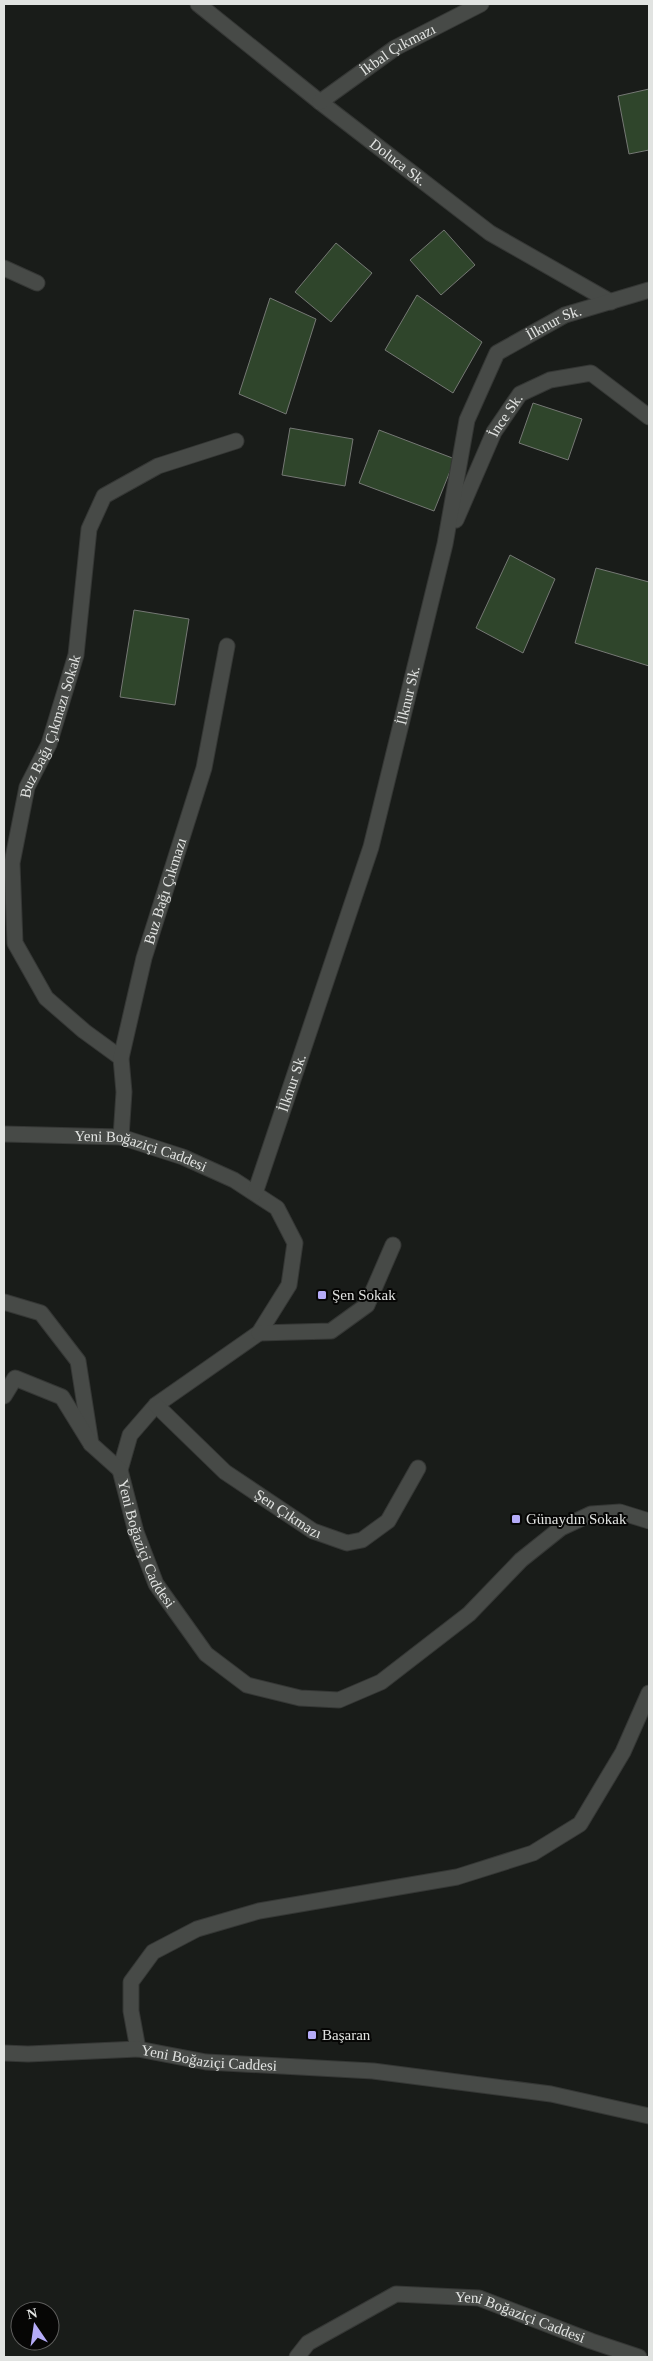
<svg xmlns="http://www.w3.org/2000/svg" width="653" height="2361" font-family="'Times New Roman',serif">
<rect width="100%" height="100%" fill="#191c19"/>
<path fill="#2f452b" stroke="#757874" d="M649,89V150L629,154L618,96Z
M444,230L475,265L441,295L410,260Z
M336,243L372,273L331,322L295,292Z
M417,295L482,342L453,393L385,350Z
M270,298L316,319L286,414L239,394Z
M533,403L582,419L568,460L519,443Z
M290,428L353,439L345,486L282,475Z
M379,430L455,459L434,511L359,483Z
M510,555L555,579L523,653L476,628Z
M596,568L649,582V666L575,643Z
M134,610L189,619L175,705L120,697Z"/>
<g fill="none" stroke-linecap="round" stroke-linejoin="round">
<g stroke="#353735" stroke-width="17">
<g id="minor">
<path id="s1" d="M198,4L320,102L490,233L611,302"/>
<path id="s2" d="M320,102L395,48L481,4"/>
<path d="M4,268L37,283"/>
<path id="s3" d="M456,520L494,432L520,394L550,380L591,373L649,417"/>
<path id="s4" d="M121,1058L84,1031L46,998L15,943L12,863L27,787L49,744L76,655L89,529L104,496L158,466L236,441"/>
<path id="s5" d="M4,1134L121,1137L183,1157L234,1180L277,1208L295,1243L289,1285L259,1333L156,1405L130,1435L120,1470L136,1532L156,1584L206,1654L247,1685L300,1698L339,1700L381,1682L469,1614L521,1560L561,1528L591,1514L620,1512L649,1521"/>
<path id="s6" d="M121,1137L124,1092L121,1058L144,958L204,768L227,646"/>
<path id="s7" d="M255,1193L371,847L445,544L467,420L497,353L565,315L649,290"/>
<path d="M4,1302L41,1313L78,1361L91,1444"/>
<path d="M259,1333L331,1331L367,1305L393,1245"/>
<path d="M4,1396L15,1378L62,1397L91,1444L120,1470"/>
<path id="s8" d="M156,1405L225,1472L313,1531L347,1543L362,1540L388,1521L418,1468"/>
<path id="s9" d="M649,1693L623,1752L580,1824L533,1853L457,1877L259,1911L197,1929L153,1952L131,1982V2011L138,2049L206,2062L373,2071L551,2094L649,2116"/>
<path d="M4,2053L28,2054L138,2049"/>
<path id="s10" d="M297,2357L308,2343L396,2294L479,2298L591,2341L639,2357"/>
</g>
</g>
<use href="#minor" stroke="#474a47" stroke-width="15"/>
</g>
<g fill="#b5acf8" stroke="#060605" stroke-width="2">
<rect x="317" y="1290" width="10" height="10" rx="2.5"/>
<rect x="511" y="1514" width="10" height="10" rx="2.5"/>
<rect x="307" y="2030" width="10" height="10" rx="2.5"/>
</g>
<g text-anchor="middle" dominant-baseline="central" stroke-width="4" stroke-linejoin="round" paint-order="stroke">
<g font-size="15" fill="#e1e3e1" stroke="#060605">
<text stroke="none"><textPath href="#s2" startOffset="94">İkbal Çıkmazı</textPath></text>
<text stroke="none"><textPath href="#s1" startOffset="255">Doluca Sk.</textPath></text>
<text stroke="none"><textPath href="#s7" startOffset="941">İlknur Sk.</textPath></text>
<text stroke="none"><textPath href="#s3" startOffset="116">İnce Sk.</textPath></text>
<text stroke="none"><textPath href="#s7" startOffset="521">İlknur Sk.</textPath></text>
<text stroke="none"><textPath href="#s4" startOffset="382">Buz Bağı Çıkmazı Sokak</textPath></text>
<text stroke="none"><textPath href="#s6" startOffset="252">Buz Bağı Çıkmazı</textPath></text>
<text stroke="none"><textPath href="#s7" startOffset="116">İlknur Sk.</textPath></text>
<text stroke="none"><textPath href="#s5" startOffset="139">Yeni Boğaziçi Caddesi</textPath></text>
<text stroke="none"><textPath href="#s8" startOffset="172">Şen Çıkmazı</textPath></text>
<text stroke="none"><textPath href="#s5" startOffset="708">Yeni Boğaziçi Caddesi</textPath></text>
<text stroke="none"><textPath href="#s9" startOffset="775">Yeni Boğaziçi Caddesi</textPath></text>
<text stroke="none"><textPath href="#s10" startOffset="246">Yeni Boğaziçi Caddesi</textPath></text>
</g>
<g font-size="15" fill="#e1e3e1" stroke="#060605" text-anchor="start">
<text x="332" y="1295">Şen Sokak</text>
<text x="526" y="1519">Günaydın Sokak</text>
<text x="322" y="2035">Başaran</text>
</g>
</g>
<rect width="653" height="2361" fill="none" stroke="#e1e3e1" stroke-width="10"/>
<g transform="translate(35 2326) rotate(347)"><circle r="24" fill="#060605" stroke="#5e5e5d"/>
<path d="M0-4L9 19L0 12L-9 19Z" fill="#b5acf8"/>
<text y="-8" font-size="14" font-weight="bold" text-anchor="middle" fill="#e1e3e1">N</text>
</g>
</svg>
